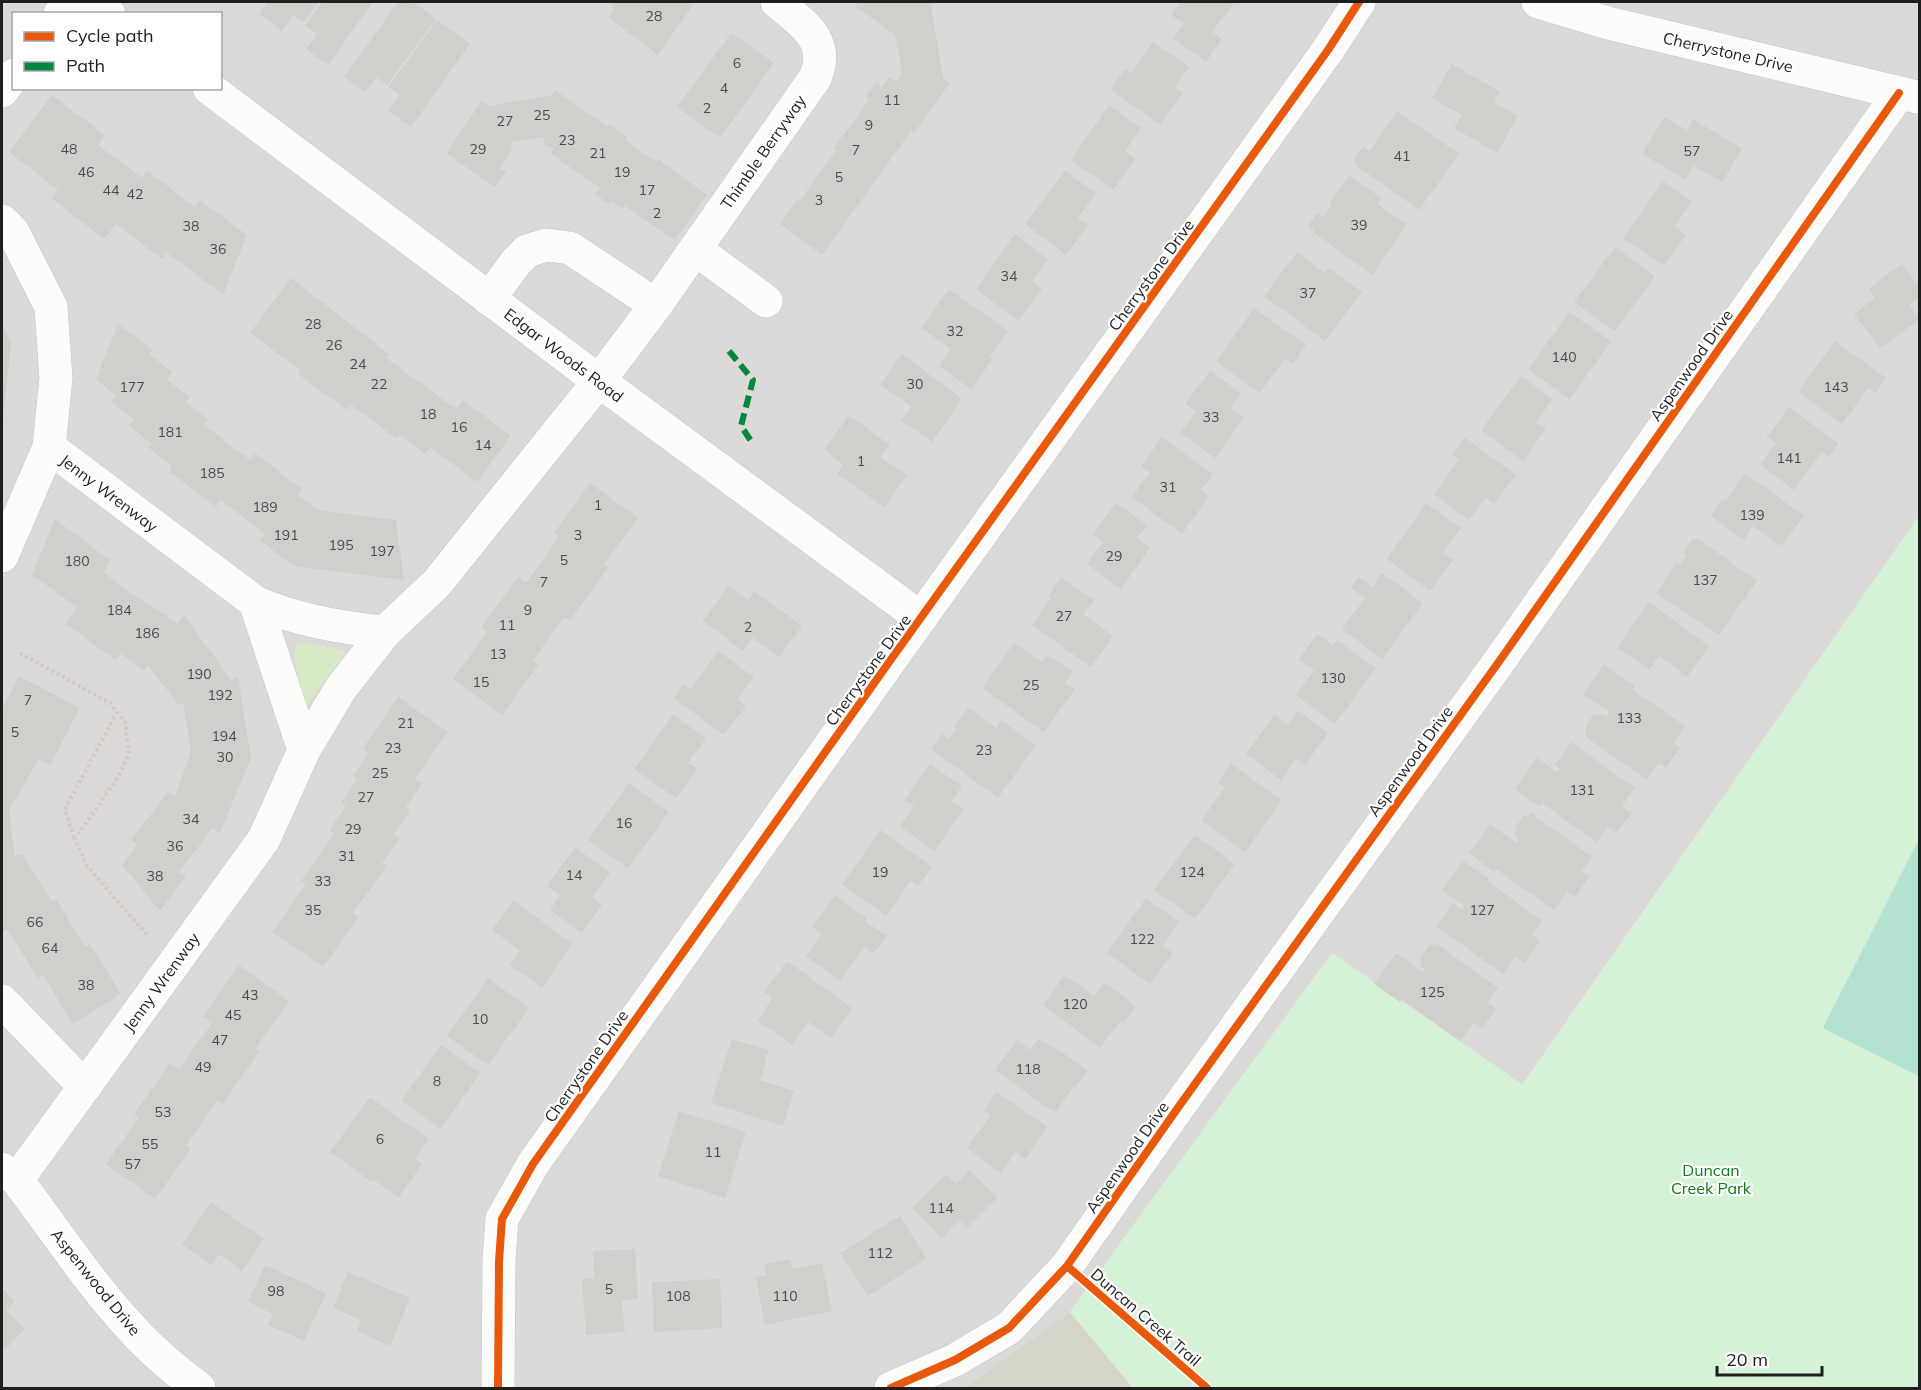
<svg xmlns="http://www.w3.org/2000/svg" width="1921" height="1390" font-family="Mulish,sans-serif">
<rect width="100%" height="100%" fill="#ecebe7"/>
<path fill="#dbdad8" fill-rule="evenodd" d="M2,2H1919V516L1522,1085L1332,953L1070,1312L964,1388H2ZM14,14H220V88H14Z"/>
<path fill="#d5d5c9" d="M1070,1312L1133,1388H964Z"/>
<path fill="#d8e9c7" d="M306,643L345,650L346,653L306,706L302,703L294,654L296,645Z"/>
<path fill="#d5f2d6" d="M1919,516V1388H1133L1070,1312L1332,953L1523,1085Z"/>
<path fill="#b3e2d0" d="M1917,843L1920,844L1919,1076L1823,1028Z"/>
<path fill="#d0cfcc" d="M268,2H319L304,22L293,15L282,31L259,14Z
M322,2H373L328,65L306,49L317,34L305,25Z
M398,2H413L436,19L387,85L376,77L365,92L344,77Z
M611,2H688L693,5L658,55L608,17L613,11Z
M859,2H934L931,5L943,78L950,83L914,133L911,131L822,255L780,224L798,199L800,200L836,151L833,149L869,100L865,98L876,83L882,87L889,77L896,82L902,73L895,35L855,6Z
M1181,2H1235L1212,32L1222,39L1206,62L1173,38L1184,24L1171,15Z
M437,20L470,44L411,127L388,111L399,95L388,87Z
M731,33L774,63L720,138L677,107Z
M1153,42L1189,67L1174,88L1183,93L1160,125L1110,89L1125,69L1131,74Z
M1452,64L1500,92L1494,102L1518,116L1497,153L1454,128L1462,115L1432,98Z
M555,90L607,126L609,124L627,137L625,139L631,144L656,162L658,159L707,195L675,240L625,206L623,209L611,201L609,204L595,194L600,188L550,153L553,149L545,144L543,137L511,142L512,148L500,168L506,172L495,187L446,153L482,101L488,106L552,95Z
M52,95L105,135L98,145L142,178L148,171L195,207L200,200L247,235L223,295L166,252L162,259L116,224L104,239L51,198L58,190L9,152Z
M1109,105L1141,128L1125,152L1135,159L1113,190L1071,160Z
M1397,111L1459,154L1419,210L1356,165L1357,163L1354,160L1363,147L1369,151Z
M1664,117L1687,130L1693,119L1742,149L1722,182L1694,166L1685,179L1642,154Z
M1065,171L1096,193L1078,218L1088,225L1066,255L1025,224Z
M1350,175L1381,198L1378,204L1407,225L1372,275L1313,232L1314,230L1308,226L1317,213L1323,218L1331,206L1329,204Z
M1663,181L1692,202L1675,226L1686,235L1664,266L1623,238Z
M1015,234L1048,259L1032,281L1042,289L1018,321L976,289Z
M1615,247L1655,276L1615,331L1574,302Z
M1297,252L1324,273L1328,268L1362,292L1325,341L1264,296Z
M1902,264L1920,288V297L1909,305L1920,319L1880,348L1854,314L1875,298L1869,288Z
M291,278L389,354L386,358L456,409L463,400L511,436L477,482L430,447L425,454L400,435L397,439L351,405L347,410L298,374L300,370L250,333Z
M949,289L1008,331L990,357L993,359L971,389L939,366L951,349L921,328Z
M1254,308L1306,345L1293,364L1285,358L1260,393L1216,362Z
M1569,312L1611,341L1570,399L1528,370Z
M2,323L11,343L3,423H2Z
M118,324L153,350L149,354L172,372L167,380L190,397L186,402L208,419L204,425L250,460L255,453L302,489L298,495L317,510L396,520L404,580L293,566L260,540L265,534L221,500L216,507L169,471L172,466L149,448L152,444L129,426L135,420L111,402L116,396L96,379Z
M1835,341L1886,378L1876,393L1868,388L1842,424L1798,392Z
M902,354L962,399L932,442L901,420L911,407L880,384Z
M1210,371L1241,393L1230,408L1244,418L1215,458L1180,433L1196,412L1185,404Z
M1521,376L1553,399L1536,422L1546,429L1523,461L1481,430Z
M1789,407L1839,444L1829,457L1822,452L1794,490L1760,464L1776,443L1767,437Z
M849,415L890,445L881,457L907,476L884,507L837,474L843,464L824,450Z
M1162,437L1213,474L1201,490L1209,496L1182,534L1132,497L1150,472L1141,467Z
M1464,437L1516,475L1494,504L1486,498L1469,520L1434,494L1459,460L1452,455Z
M1745,473L1804,516L1781,546L1753,526L1744,540L1711,516L1722,499L1725,501Z
M590,483L638,518L604,564L609,567L570,620L564,617L533,660L539,664L502,715L453,679L487,632L481,628L518,577L526,583L559,537L554,533Z
M1116,503L1147,525L1137,538L1150,548L1121,589L1087,564L1103,542L1093,534Z
M1426,503L1461,528L1443,553L1453,560L1430,591L1387,559Z
M55,519L111,561L103,572L151,607L152,606L177,623L184,615L232,681L238,676L251,758L220,833L212,829L179,872L186,877L160,911L122,865L137,844L131,840L169,791L175,796L191,752L183,703L179,705L148,666L144,671L120,653L115,660L65,623L77,607L32,575Z
M1693,538L1696,540L1697,538L1757,581L1719,635L1656,593L1677,563L1680,565L1687,555L1683,552Z
M1382,573L1423,603L1382,659L1342,629L1365,598L1351,588L1358,577L1372,587Z
M1061,577L1094,600L1083,614L1113,636L1091,667L1032,625L1051,598L1048,596Z
M728,586L748,600L754,591L802,626L779,657L753,638L743,651L703,621Z
M1649,602L1709,646L1687,677L1659,656L1649,670L1617,647Z
M1317,634L1333,645L1337,640L1376,668L1335,724L1296,695L1314,670L1299,659Z
M1014,643L1042,662L1047,654L1073,672L1065,683L1075,689L1044,732L982,688Z
M718,651L754,677L738,699L746,706L724,735L674,698L684,685L691,689Z
M1604,664L1635,686L1633,690L1685,726L1673,743L1680,748L1666,768L1659,763L1647,780L1586,737L1585,727L1593,715L1603,714L1606,717L1609,712L1583,694Z
M19,676L80,708L50,765L39,759L9,810L15,856L22,854L52,901L56,899L85,947L90,944L121,994L73,1024L43,975L38,978L7,929L2,932V709Z
M398,697L448,732L415,779L422,783L406,807L410,810L394,834L400,838L382,863L387,866L353,913L359,917L323,967L272,932L306,884L301,881L334,834L329,830L346,806L341,803L357,779L352,776L369,753L363,748Z
M968,708L996,728L1001,720L1036,745L998,798L931,749L942,734L949,739L957,729L954,727Z
M1298,710L1328,733L1305,765L1297,758L1281,780L1246,754L1274,715L1288,725Z
M673,715L706,738L688,763L697,769L676,798L634,769Z
M1571,742L1635,788L1622,806L1632,813L1616,833L1608,827L1596,842L1542,803L1540,807L1515,789L1537,758L1557,772L1560,769L1555,765Z
M930,764L962,786L951,801L964,809L934,851L900,826L914,806L904,800Z
M1231,764L1282,800L1245,852L1201,821L1225,787L1218,782Z
M629,783L669,812L628,868L588,840Z
M1531,813L1592,857L1581,872L1589,877L1575,897L1567,892L1554,910L1496,869L1494,872L1469,853L1490,824L1516,843L1519,838L1514,835L1516,831L1515,828L1523,816H1528Z
M881,830L932,867L918,886L911,881L886,916L842,884Z
M1195,835L1235,864L1195,919L1154,890Z
M575,847L610,873L593,897L602,905L582,933L550,910L560,896L547,886Z
M1463,861L1489,878L1487,881L1543,921L1532,935L1540,941L1524,963L1516,957L1503,974L1436,926L1453,903L1461,909L1464,906L1442,890Z
M835,895L867,918L865,921L887,936L873,954L864,947L840,981L806,956L821,934L812,927Z
M1146,898L1179,922L1163,946L1173,953L1150,984L1107,953Z
M513,900L572,943L542,988L510,965L520,950L492,930Z
M1437,944L1498,988L1488,1003L1496,1009L1482,1028L1474,1022L1460,1041L1402,999L1400,1002L1374,984L1396,953L1422,972L1425,969L1420,966L1421,957L1429,945Z
M787,961L852,1008L831,1038L809,1022L792,1045L758,1021L772,998L764,992Z
M239,965L289,1001L255,1049L259,1052L223,1104L217,1101L186,1145L191,1148L155,1199L106,1164L139,1117L134,1114L170,1063L179,1069L212,1023L203,1016Z
M1065,975L1094,996L1104,982L1136,1006L1123,1024L1120,1021L1100,1048L1043,1005Z
M488,978L529,1008L488,1065L447,1036Z
M1039,1038L1055,1050L1056,1048L1088,1070L1075,1088L1074,1086L1055,1113L995,1070L1017,1040L1030,1050Z
M732,1039L769,1050L760,1080L794,1091L783,1126L711,1103Z
M441,1045L480,1073L441,1129L401,1101Z
M997,1092L1047,1127L1025,1159L1016,1152L1001,1173L967,1148L991,1115L984,1110Z
M370,1097L429,1139L415,1159L422,1164L399,1197L374,1180L372,1182L330,1152Z
M679,1111L746,1132L725,1198L658,1176Z
M969,1170L997,1198L967,1228L959,1220L942,1238L912,1208L946,1174L956,1184Z
M211,1202L264,1239L242,1271L219,1254L211,1265L182,1244Z
M900,1216L926,1258L868,1296L840,1253Z
M635,1249L638,1299L622,1300L625,1332L586,1335L582,1279L594,1278L593,1251Z
M790,1259L792,1269L822,1263L832,1311L765,1325L756,1277L766,1275L764,1265Z
M265,1265L326,1293L304,1341L268,1325L273,1314L248,1302Z
M348,1272L410,1298L390,1346L357,1331L361,1320L333,1308Z
M720,1279L722,1328L654,1332L652,1282Z
M2,1288L15,1301L6,1310L25,1329L2,1353Z"/>
<g fill="none" stroke-linecap="round" stroke-linejoin="round">
<g stroke="#c5c4c3" stroke-width="34">
<path id="minor" d="M93,2L109,14
M1538,2L1608,23L1917,97
M60,14L69,2
M209,88L599,381L921,618
M2,91L14,75
M2,221L13,232L51,307L56,378L49,447L255,602C296,620 341,628 385,632
M695,249L766,301
M489,299L516,262L527,251L546,245L570,248L656,305
M2,556L49,447
M255,602L304,750
M2,1001L85,1087
M2,1169L17,1180C55,1230 90,1284 133,1330C153,1352 176,1371 199,1388
M17,1180L264,839L304,750L341,688L385,632L437,583L599,381L656,305L815,78C831,40 803,24 777,2
M498,1388L499,1261L502,1219L533,1164L892,658L1328,50L1359,2
M891,1388L955,1360L1009,1328L1067,1266L1177,1109L1498,663L1899,93"/>
</g>
<path stroke="#d5c9c6" stroke-width="4" stroke-dasharray="3 3" stroke-linecap="butt" d="M20,653L110,703L125,722L129,754L118,777L75,839L87,866L149,937
M74,838L65,809L117,712"/>
<use href="#minor" stroke="#fcfcfb" stroke-width="33"/>
<path stroke="#00873e" stroke-width="6" stroke-dasharray="12 6" stroke-linecap="butt" d="M729,351L753,380L741,426L751,441"/>
<g stroke="#fff" stroke-width="11">
<path id="cycleway" d="M1067,1266L1207,1388
M498,1388L499,1261L502,1219L533,1164L892,658L1328,50L1359,2
M891,1388L955,1360L1009,1328L1067,1266L1177,1109L1498,663L1899,93"/>
</g>
<use href="#cycleway" stroke="#e8590c" stroke-width="8"/>
</g>
<g text-anchor="middle" dominant-baseline="central" stroke-width="4.5" stroke-linejoin="round" paint-order="stroke">
<g font-size="14" fill="#4a4a4a">
<text x="654" y="16">28</text>
<text x="737" y="63">6</text>
<text x="724" y="88">4</text>
<text x="892" y="100">11</text>
<text x="707" y="108">2</text>
<text x="542" y="115">25</text>
<text x="505" y="121">27</text>
<text x="869" y="125">9</text>
<text x="567" y="140">23</text>
<text x="69" y="149">48</text>
<text x="478" y="149">29</text>
<text x="856" y="150">7</text>
<text x="1692" y="151">57</text>
<text x="598" y="153">21</text>
<text x="1402" y="156">41</text>
<text x="86" y="172">46</text>
<text x="622" y="172">19</text>
<text x="839" y="177">5</text>
<text x="111" y="190">44</text>
<text x="647" y="190">17</text>
<text x="135" y="194">42</text>
<text x="819" y="200">3</text>
<text x="657" y="213">2</text>
<text x="1359" y="225">39</text>
<text x="191" y="226">38</text>
<text x="218" y="249">36</text>
<text x="1009" y="276">34</text>
<text x="1308" y="293">37</text>
<text x="313" y="324">28</text>
<text x="955" y="331">32</text>
<text x="334" y="345">26</text>
<text x="1564" y="357">140</text>
<text x="358" y="364">24</text>
<text x="379" y="384">22</text>
<text x="915" y="384">30</text>
<text x="132" y="387">177</text>
<text x="1836" y="387">143</text>
<text x="428" y="414">18</text>
<text x="1211" y="417">33</text>
<text x="459" y="427">16</text>
<text x="170" y="432">181</text>
<text x="483" y="445">14</text>
<text x="1789" y="458">141</text>
<text x="861" y="461">1</text>
<text x="212" y="473">185</text>
<text x="1168" y="487">31</text>
<text x="598" y="505">1</text>
<text x="265" y="507">189</text>
<text x="1752" y="515">139</text>
<text x="286" y="535">191</text>
<text x="578" y="535">3</text>
<text x="341" y="545">195</text>
<text x="382" y="551">197</text>
<text x="1114" y="556">29</text>
<text x="564" y="560">5</text>
<text x="77" y="561">180</text>
<text x="1705" y="580">137</text>
<text x="544" y="582">7</text>
<text x="119" y="610">184</text>
<text x="528" y="610">9</text>
<text x="1064" y="616">27</text>
<text x="507" y="625">11</text>
<text x="748" y="627">2</text>
<text x="147" y="633">186</text>
<text x="498" y="654">13</text>
<text x="199" y="674">190</text>
<text x="1333" y="678">130</text>
<text x="481" y="682">15</text>
<text x="1031" y="685">25</text>
<text x="220" y="695">192</text>
<text x="28" y="700">7</text>
<text x="1629" y="718">133</text>
<text x="406" y="723">21</text>
<text x="15" y="732">5</text>
<text x="224" y="736">194</text>
<text x="393" y="748">23</text>
<text x="984" y="750">23</text>
<text x="225" y="757">30</text>
<text x="380" y="773">25</text>
<text x="1582" y="790">131</text>
<text x="366" y="797">27</text>
<text x="191" y="819">34</text>
<text x="624" y="823">16</text>
<text x="353" y="829">29</text>
<text x="175" y="846">36</text>
<text x="347" y="856">31</text>
<text x="880" y="872">19</text>
<text x="1192" y="872">124</text>
<text x="574" y="875">14</text>
<text x="155" y="876">38</text>
<text x="323" y="881">33</text>
<text x="313" y="910">35</text>
<text x="1482" y="910">127</text>
<text x="35" y="922">66</text>
<text x="1142" y="939">122</text>
<text x="50" y="948">64</text>
<text x="86" y="985">38</text>
<text x="1432" y="992">125</text>
<text x="250" y="995">43</text>
<text x="1075" y="1004">120</text>
<text x="233" y="1015">45</text>
<text x="480" y="1019">10</text>
<text x="220" y="1040">47</text>
<text x="203" y="1067">49</text>
<text x="1028" y="1069">118</text>
<text x="437" y="1081">8</text>
<text x="163" y="1112">53</text>
<text x="380" y="1139">6</text>
<text x="150" y="1144">55</text>
<text x="713" y="1152">11</text>
<text x="133" y="1164">57</text>
<text x="941" y="1208">114</text>
<text x="880" y="1253">112</text>
<text x="609" y="1289">5</text>
<text x="276" y="1291">98</text>
<text x="678" y="1296">108</text>
<text x="785" y="1296">110</text>
</g>
<g font-size="16" fill="#1e1e1e" stroke="#fff">
<text transform="translate(1728 52) rotate(13)">Cherrystone Drive</text>
<text transform="translate(763 152) rotate(-55)">Thimble Berryway</text>
<text transform="translate(1151 275) rotate(-54)">Cherrystone Drive</text>
<text transform="translate(564 355) rotate(37)">Edgar Woods Road</text>
<text transform="translate(1691 365) rotate(-55)">Aspenwood Drive</text>
<text transform="translate(109 493) rotate(37)">Jenny Wrenway</text>
<text transform="translate(868 670) rotate(-54)">Cherrystone Drive</text>
<text transform="translate(1410 761) rotate(-54)">Aspenwood Drive</text>
<text transform="translate(161 982) rotate(-54)">Jenny Wrenway</text>
<text transform="translate(586 1066) rotate(-55)">Cherrystone Drive</text>
<text transform="translate(1127 1157) rotate(-55)">Aspenwood Drive</text>
<text transform="translate(96 1282) rotate(51)">Aspenwood Drive</text>
<text transform="translate(1146 1317) rotate(41)">Duncan Creek Trail</text>
</g>
<g font-size="16" fill="#0f791c" stroke="#fff">
<text x="1711" y="1170">Duncan<tspan x="1711" dy="18">Creek Park</tspan></text>
</g>
</g>
<rect width="1921" height="1390" fill="none" stroke="#1e1e1e" stroke-width="6"/>
<rect x="12" y="12" width="210" height="78" fill="#ffffff" stroke="#a5a5a5" stroke-width="1.5"/>
<rect x="24" y="32" width="30" height="9" fill="#e8590c" stroke="#a5a5a5" stroke-width="1.5"/>
<text x="66" y="42" font-size="18" fill="#1e1e1e">Cycle path</text>
<rect x="24" y="62" width="30" height="9" fill="#00873e" stroke="#a5a5a5" stroke-width="1.5"/>
<text x="66" y="72" font-size="18" fill="#1e1e1e">Path</text>
<path d="M1717 1366v9h105v-9" fill="none" stroke="#1e1e1e" stroke-width="3"/>
<text x="1726" y="1366" font-size="18" fill="#1e1e1e" stroke="#ffffff" stroke-width="4.5" paint-order="stroke">20 m</text>
</svg>
